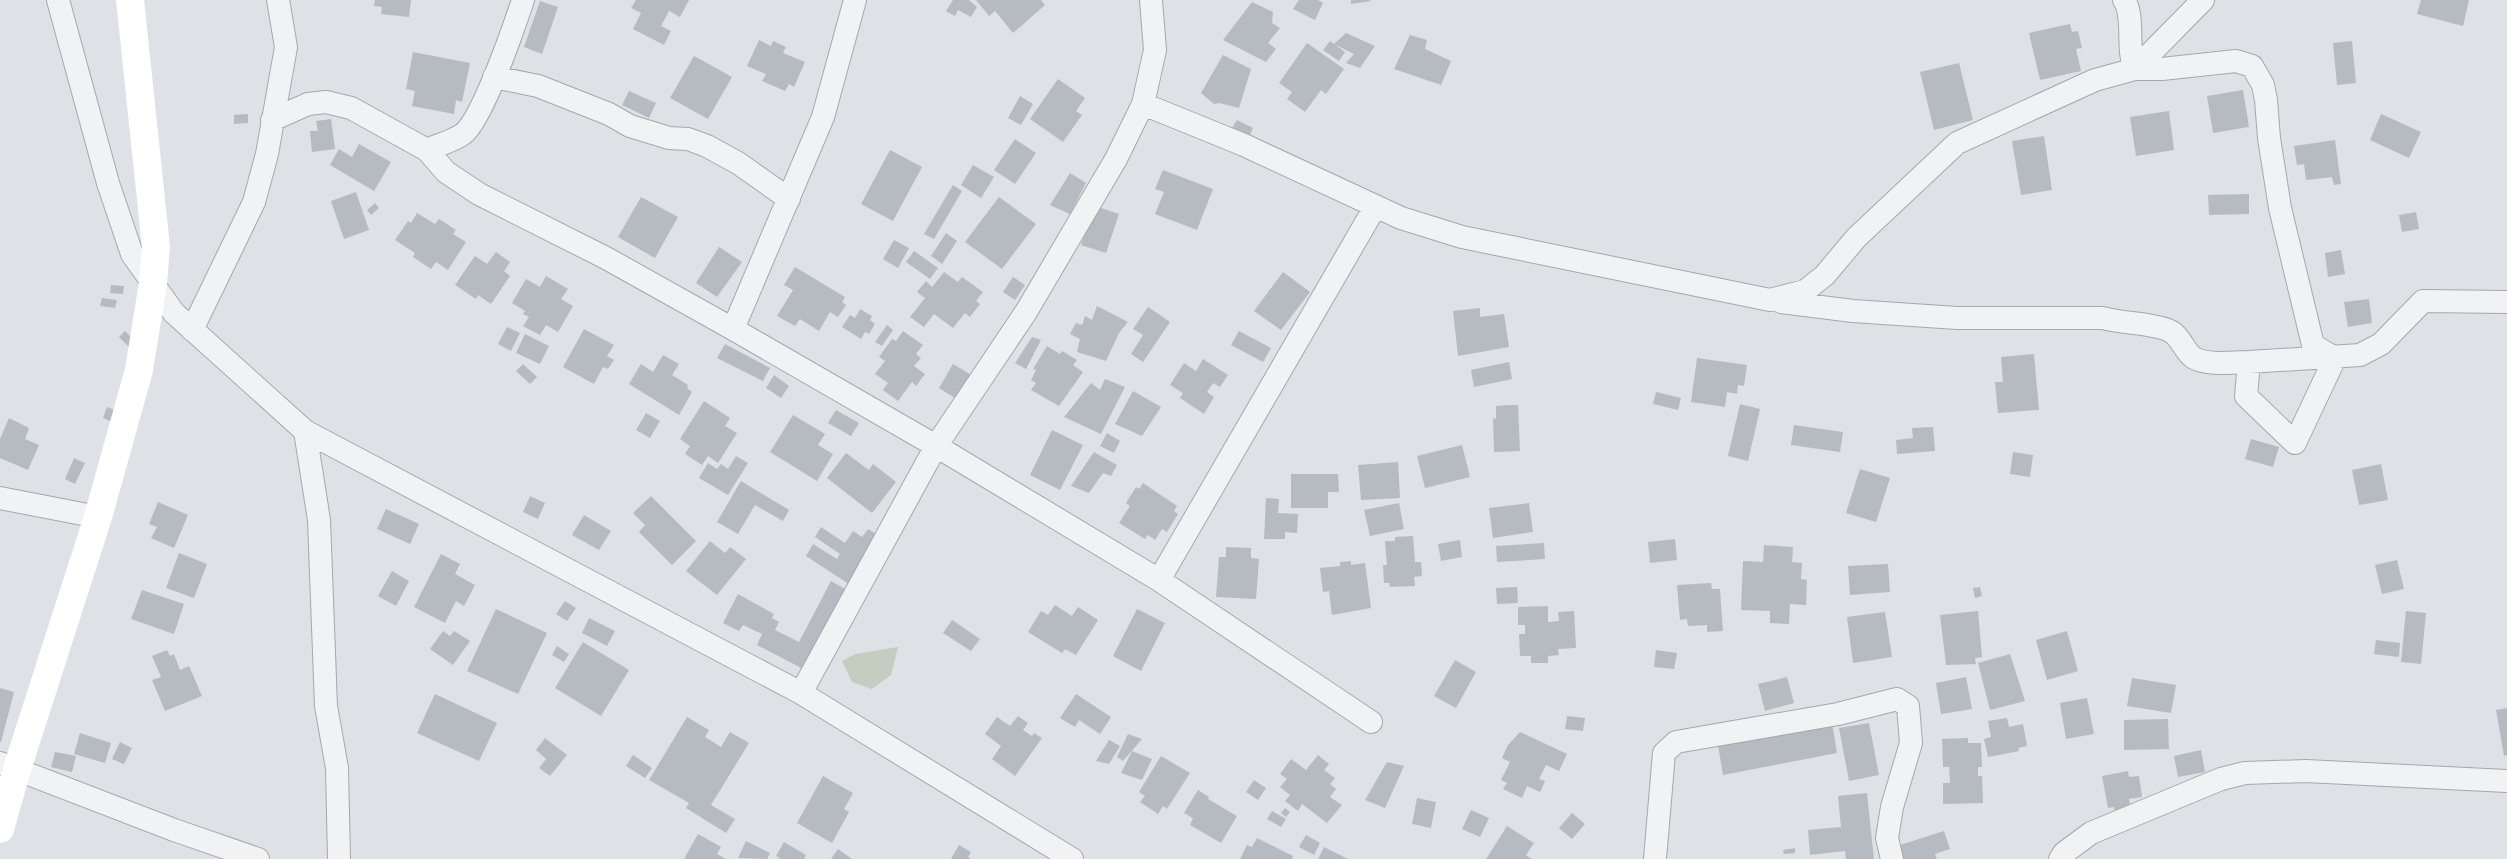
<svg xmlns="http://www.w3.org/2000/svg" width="2507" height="859" font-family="Raleway,sans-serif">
<rect width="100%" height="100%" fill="#dee1e5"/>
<path fill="#c4cec0" d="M898,647L891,675L872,689L852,682L842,661L855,654Z"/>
<path fill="#b6bbc2" d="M375,0H411L409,17L381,14L382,7L374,6Z
M636,0H689L680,17L669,11L661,26L671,31L664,45L633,29L641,13L631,8Z
M953,0H969L977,7L971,17L958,10L955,16L946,11Z
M976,0H1041L1045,5L1013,33L995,11L989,16Z
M1299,0H1318L1323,3L1315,20L1293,9Z
M1351,0H1370L1371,1L1351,4Z
M2421,0H2469L2463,26L2417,14Z
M540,1L558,7L542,54L524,47Z
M1252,2L1273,12L1272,23L1280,28L1268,43L1276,49L1266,62L1223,40Z
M2070,24L2072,32L2078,31L2082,48L2076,49L2081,71L2040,80L2029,33Z
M1346,33L1375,46L1360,68L1346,63L1354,54L1334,44Z
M1410,35L1427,40L1425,49L1451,61L1441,85L1394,69Z
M759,40L771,46L773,41L786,47L783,53L805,62L794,87L789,84L785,91L762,81L766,74L747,66Z
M1330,41L1345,52L1339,61L1323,50Z
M2352,41L2356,83L2337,85L2333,43Z
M1307,43L1344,69L1326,94L1321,90L1305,112L1287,99L1292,92L1279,83Z
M413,52L470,63L462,102L456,100L454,114L412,106L415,91L406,89Z
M1223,55L1251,69L1239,108L1219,103L1214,104L1201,93Z
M694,56L732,77L708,119L670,98Z
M1959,63L1973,120L1934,130L1920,72Z
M1058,79L1085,98L1076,111L1082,115L1063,142L1030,119Z
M2243,90L2249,127L2213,133L2207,96Z
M629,91L656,103L649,118L622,105Z
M1020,96L1033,104L1021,125L1008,118Z
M2169,111L2174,150L2136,156L2130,117Z
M248,114V123L234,124V115Z
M2381,114L2421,132L2409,158L2370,140Z
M331,119L335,149L312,152L310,131H318L316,121Z
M1237,120L1253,128L1249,137L1232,128Z
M2044,136L2052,190L2021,195L2012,141Z
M1015,139L1036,153L1015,184L994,170Z
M2335,140L2341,184L2334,185L2332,177L2306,180L2304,164L2297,165L2294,146Z
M359,144L391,162L374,191L330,165L339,149L352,157Z
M890,150L922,167L893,221L861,204Z
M973,165L994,177L981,198L961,185Z
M1163,170L1213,189L1197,230L1155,214L1164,192L1155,189Z
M1070,173L1086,183L1070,214L1050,205Z
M953,185L962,191L934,239L924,234Z
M356,192L369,230L344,239L331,201Z
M2249,194V214L2209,215L2208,195Z
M641,197L678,217L655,258L618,237Z
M999,197L1036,224L1002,269L965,242Z
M375,203L379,208L371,215L367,210Z
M1095,206L1119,214L1106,253L1081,245Z
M2416,212L2419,229L2402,232L2399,215Z
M417,213L435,224L439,219L456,230L453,234L466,242L448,270L436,262L431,269L413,257L415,253L395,240L408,221L411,223Z
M946,233L957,241L942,264L931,256Z
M894,240L909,248L898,268L883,259Z
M719,247L742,262L717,297L696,283Z
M2341,250L2345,274L2328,277L2325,253Z
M914,251L938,268L930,279L906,262Z
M496,252L510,262L504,271L510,276L491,304L478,295L476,299L455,285L475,256L487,264Z
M795,267L845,297L842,302L846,305L838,317L830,312L819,331L800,319L795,326L777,316L793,290L784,285Z
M944,272L958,282L962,277L983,292L976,301L980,304L970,317L965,313L953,328L934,314L924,327L910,317L925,298L917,292L926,281L932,287Z
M1283,272L1310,292L1281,330L1254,311Z
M546,276L568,289L561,299L573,306L558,332L546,325L540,335L523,326L529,317L523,314L525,311L512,303L526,279L540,287Z
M1013,277L1025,285L1015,300L1003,292Z
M111,285L124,286L123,294L110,293Z
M102,298L117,300L115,308L100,306Z
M2369,299L2372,323L2348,327L2344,302Z
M1097,306L1128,322L1119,333L1106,361L1077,352L1080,339L1070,334L1076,323L1082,325L1085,316L1092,320Z
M1148,307L1170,322L1143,362L1131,354L1143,335L1133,329Z
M1480,308V317L1504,314L1509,347L1458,356L1453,311Z
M860,309L872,316L870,320L875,324L869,334L865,332L861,339L842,327L850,315L855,318Z
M887,325L893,330L882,346L875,342Z
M507,327L520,333L511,351L498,344Z
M584,329L614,345L607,356L614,360L608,369L603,367L594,384L563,367Z
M125,331L135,341L129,347L119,337Z
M903,331L923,345L916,354L921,358L914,366L925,374L916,386L912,382L898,401L883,390L888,383L875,374L885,361L879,357L892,339L896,341Z
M1239,331L1271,348L1263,362L1231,345Z
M525,334L549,346L540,364L516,353Z
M1032,337L1041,340L1026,369L1015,363Z
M725,344L770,368L763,381L717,358Z
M1047,346L1060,354L1062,351L1077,360L1073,365L1083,372L1059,406L1031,390L1036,383L1031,380L1036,370L1033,369Z
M2034,354L2039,410L1998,413L1995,382H2003L2001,357Z
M663,355L679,364L672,375L688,385L687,388L692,392L679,415L629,384L641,364L653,372Z
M1697,358L1747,365L1744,386L1738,385L1737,394L1727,392L1725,407L1691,402Z
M1203,359L1228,375L1220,387L1213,383L1207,392L1214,397L1204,414L1180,398L1183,393L1170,385L1184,363L1196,371Z
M1509,362L1512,379L1474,387L1471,370Z
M523,364L537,377L530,384L516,371Z
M953,364L973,376L958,400L939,388Z
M774,375L789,386L781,398L766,388Z
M1105,379L1125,387L1101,434L1064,417L1091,383L1100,390Z
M1133,391L1161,407L1142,436L1115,424Z
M1656,392L1681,398L1678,410L1653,404Z
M704,401L730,418L725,426L737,433L718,463L708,456L702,465L685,454L690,446L680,439Z
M1740,404L1760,409L1748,461L1728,456Z
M1509,405H1518L1520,451L1494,452L1493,418L1496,419V406Z
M107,407L115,410L110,421L103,418Z
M836,410L859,423L851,436L828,423Z
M646,413L660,421L650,438L636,430Z
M793,415L825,434L818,445L833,454L817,481L770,452Z
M9,418L29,428L25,439L39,445L28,470L0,458V439Z
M1794,425L1843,432L1840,452L1791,445Z
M1933,427L1935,451L1897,454L1896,440L1913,438L1912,428Z
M1052,430L1083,445L1060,490L1030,475Z
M1107,433L1120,441L1114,453L1100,446Z
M2251,439L2279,447L2273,467L2245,459Z
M1462,445L1470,477L1425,488L1417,456Z
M1094,452L1117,465L1111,476L1103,473L1089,493L1071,486Z
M2013,452L2033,455L2030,477L2010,474Z
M846,453L869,470L873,464L896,482L872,513L827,478Z
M736,456L748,463L728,495L699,478L708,463L717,469L721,464L728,469Z
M74,458L85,463L75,484L65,479Z
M1398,462L1400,498L1361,500L1358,465Z
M2381,464L2388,500L2359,505L2352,470Z
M1860,469L1890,478L1876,522L1846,513Z
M1291,474H1338L1339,492H1328V508H1291Z
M741,481L789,510L783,521L755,505L738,534L717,522Z
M1143,483L1177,506L1174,511L1178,514L1167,532L1162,529L1155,540L1148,535L1145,539L1119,523L1130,506L1126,503L1136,487L1139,489Z
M530,496L545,503L538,519L523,512Z
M651,496L696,541L672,565L639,532L645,525L633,513Z
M1266,498L1279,499L1278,513L1298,514L1297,533L1285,532V539H1264Z
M158,502L188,515L174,548L151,538L157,527L149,524Z
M1399,503L1404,529L1370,536L1364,510Z
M1529,503L1533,532L1493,538L1489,508Z
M386,509L419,524L410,544L377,529Z
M584,515L611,531L599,550L572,535Z
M821,527L845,543L853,531L862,537L868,529L883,538L852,586L806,556L813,544L837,559L840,554L815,537Z
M1413,536L1415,562H1421L1422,576L1414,577L1415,586L1390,587L1389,583H1384L1383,565H1387L1385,541H1395V537Z
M1675,539L1677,560L1650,563L1648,542Z
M1460,540L1462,557L1441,561L1438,544Z
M710,541L725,553L730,547L746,559L717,595L686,571Z
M1544,543L1545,559L1497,562L1496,546Z
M1764,545L1793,547L1792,562L1802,563L1801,579L1807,580L1806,605L1790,604L1789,624L1770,623V611L1741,610L1743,561L1763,562Z
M1226,547L1251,548V558L1259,559L1256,599L1216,597L1219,557H1226Z
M179,553L207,564L194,598L166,588Z
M441,554L460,564L455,574L475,585L464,606L456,601L445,623L414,607Z
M2397,560L2404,589L2382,594L2375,565Z
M1351,561V565L1365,563L1371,608L1332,615L1329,591L1323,592L1320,568L1340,566V562Z
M1888,564L1890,592L1850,595L1848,566Z
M392,571L409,581L396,606L378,596Z
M831,581L847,590L805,670L757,645L762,634L743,625L739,631L723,623L738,594L774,614L772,618L779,622L775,630L799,642Z
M1711,583L1712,589H1720L1723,631L1707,632V625L1688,626L1687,619L1680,620L1677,585Z
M1517,587L1518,603L1497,604L1496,588Z
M1980,587L1982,596L1975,598L1973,588Z
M142,590L184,604L174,634L131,619Z
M565,601L576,608L567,621L556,614Z
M1055,605L1072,616L1078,607L1098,620L1076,655L1065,649L1062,653L1028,632L1041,611L1048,615Z
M1548,606V622L1559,621L1558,612L1574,611L1576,648L1558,649L1559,655L1548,656V663H1531V656H1520L1519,634H1525V625H1518V607Z
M496,609L547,633L518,694L467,671Z
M1137,609L1165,623L1141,671L1113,656Z
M1978,611L1982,657L1975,658L1976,664L1946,665L1940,615Z
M2406,611L2426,613L2421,664L2401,662Z
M1885,612L1892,657L1853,663L1847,617Z
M589,618L615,631L607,646L582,633Z
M952,620L980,639L971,651L943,633Z
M443,631L450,636L454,631L470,641L453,665L430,649Z
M2067,631L2078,671L2047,680L2036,640Z
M2376,640L2400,643L2399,657L2374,654Z
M583,642L629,670L601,716L555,688Z
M557,646L569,654L564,662L552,655Z
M167,650L170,656L174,654L180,670L189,666L202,696L165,711L152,680L161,677L152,656Z
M1656,650L1677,653L1674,669L1654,667Z
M2010,654L2025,701L1990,710L1978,663Z
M1455,660L1476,672L1456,708L1434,696Z
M1787,677L1794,703L1765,711L1758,684Z
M1966,677L1972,709L1941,714L1936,683Z
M2132,678L2176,685L2171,713L2127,706Z
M0,688L14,692L1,742H0Z
M435,694L497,723L479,761L417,733Z
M1076,694L1111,717L1100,734L1079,720L1075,727L1060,718Z
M2087,698L2094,734L2066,739L2060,703Z
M2507,708V755L2504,756L2496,710Z
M1018,716L1028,723L1023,730L1032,736L1034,733L1042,738L1015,776L992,759L1001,746L985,734L997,717L1010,726Z
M1567,716L1585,718L1583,731L1565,729Z
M687,717L709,730L705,737L721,747L730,732L749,743L711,805L735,819L726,833L686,808L689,803L649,780Z
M2007,718L2009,727L2023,724L2027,746L2018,748L2019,751L1988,757L1984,739L1991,737L1988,721Z
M2168,719L2169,749L2124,750V720Z
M1832,722L1837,753L1723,775L1718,745Z
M1869,723L1879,775L1849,781L1839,728Z
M1520,732L1567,754L1559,771L1546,765L1539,779L1545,781L1540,792L1527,786L1522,798L1503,789L1507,783L1501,780L1510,762L1502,758L1508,745Z
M80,733L111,743L105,763L74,754Z
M1128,734L1142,739L1123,761L1117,757Z
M545,738L567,755L550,776L539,768L546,759L536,750Z
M1968,738V743H1981L1982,767H1978V776H1982L1983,803L1943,804V783H1950L1949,767H1943L1942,739Z
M1109,740L1120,746L1109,764L1096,761Z
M120,742L132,748L124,764L112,759Z
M2201,750L2205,772L2178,777L2174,756Z
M1132,751L1152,759L1142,780L1121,773Z
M55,752L76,756L72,772L51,767Z
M633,755L652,768L645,778L626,766Z
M1318,755L1329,764L1324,770L1335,778L1330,784L1336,789L1330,797L1342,805L1327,823L1302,804L1298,811L1285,801L1290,795L1280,787L1287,779L1280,774L1291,759L1306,770Z
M1161,756L1190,773L1167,809L1163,806L1158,814L1140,802L1145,796L1139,792Z
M1387,762L1404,766L1385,808L1365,800Z
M2128,771L2129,777L2139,776L2142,797L2129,799L2131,812L2115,815L2114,807L2108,808L2102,776Z
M823,776L853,793L844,809L849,812L832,843L797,823Z
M1254,780L1266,788L1258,800L1246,792Z
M1198,790L1209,797L1208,799L1237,816L1221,843L1190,825L1193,818L1184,813Z
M1867,793L1874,859H1846L1845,851L1810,855L1808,830L1841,827L1838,796Z
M1417,798L1436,802L1431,828L1412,824Z
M1285,808L1290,812L1286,817L1281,813Z
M1471,810L1489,818L1480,837L1462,829Z
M1272,811L1286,819L1281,827L1267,819Z
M1572,813L1585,824L1572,839L1559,828Z
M1507,826L1534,843L1526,855L1532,859H1486Z
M1944,831L1950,849L1935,854L1937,859H1901L1897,846Z
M698,834L721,847L717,854L726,859H684Z
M1306,835L1320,843L1314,855L1299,847Z
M1257,838L1293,856L1292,859H1240L1247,845L1252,847Z
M746,841L770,853L767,859L738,858Z
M784,842L806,855L804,859H781L776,856Z
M959,845L971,852L968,857L971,859H951Z
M1324,847L1348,859H1318Z
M1795,848V853L1784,854L1783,850Z
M838,849L852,859H831Z"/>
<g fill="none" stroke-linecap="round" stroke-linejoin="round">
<g stroke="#a4a8ae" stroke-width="24">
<path id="street" d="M58,0L108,183L132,254L174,313L305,431L801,693L1072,859
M494,77L538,86L609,114L630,126L669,138L688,139L707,146L738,163L789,199
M1143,104L1244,145L1401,218L1462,237L1770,300L1805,291L1825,275L1856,238L1957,143L2095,80L2135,69L2203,0
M272,120L308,104L326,102L351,108L427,150L446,172L479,194L606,258L733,329L936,446L1159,580L1371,722
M427,150C438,145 453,141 463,134C482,120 514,27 523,0
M1781,302L1853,311L1957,318H2103C2124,324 2147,322 2168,330C2181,335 2184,352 2194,358C2209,366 2233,362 2249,362L2246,396L2295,443L2335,358L2313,345L2280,208L2269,138L2266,100L2263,85L2252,66L2236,61L2162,69H2135C2126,49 2135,15 2124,0
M733,329L823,117L855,0
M192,330L254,202L267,154L286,47L278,0
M2249,362L2360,355L2381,344L2423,301L2507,302
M305,431L319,520L326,706L337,768L339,859
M0,498L98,517
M1159,580L1375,207
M801,693L936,446L1026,312L1116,159L1143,104L1155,50L1151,0
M0,763L174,830L258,859
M1655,859L1664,753L1676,742L1838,714L1897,699L1908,706L1911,743L1892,807L1887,838L1892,859
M2060,859L2064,853L2091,833L2221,779L2245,773L2306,771L2507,781"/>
</g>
<use href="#street" stroke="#f0f2f4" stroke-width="22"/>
<path stroke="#fff" stroke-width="28" d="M0,829L17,769L98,517L139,370L153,283L156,247L130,0"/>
</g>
</svg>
